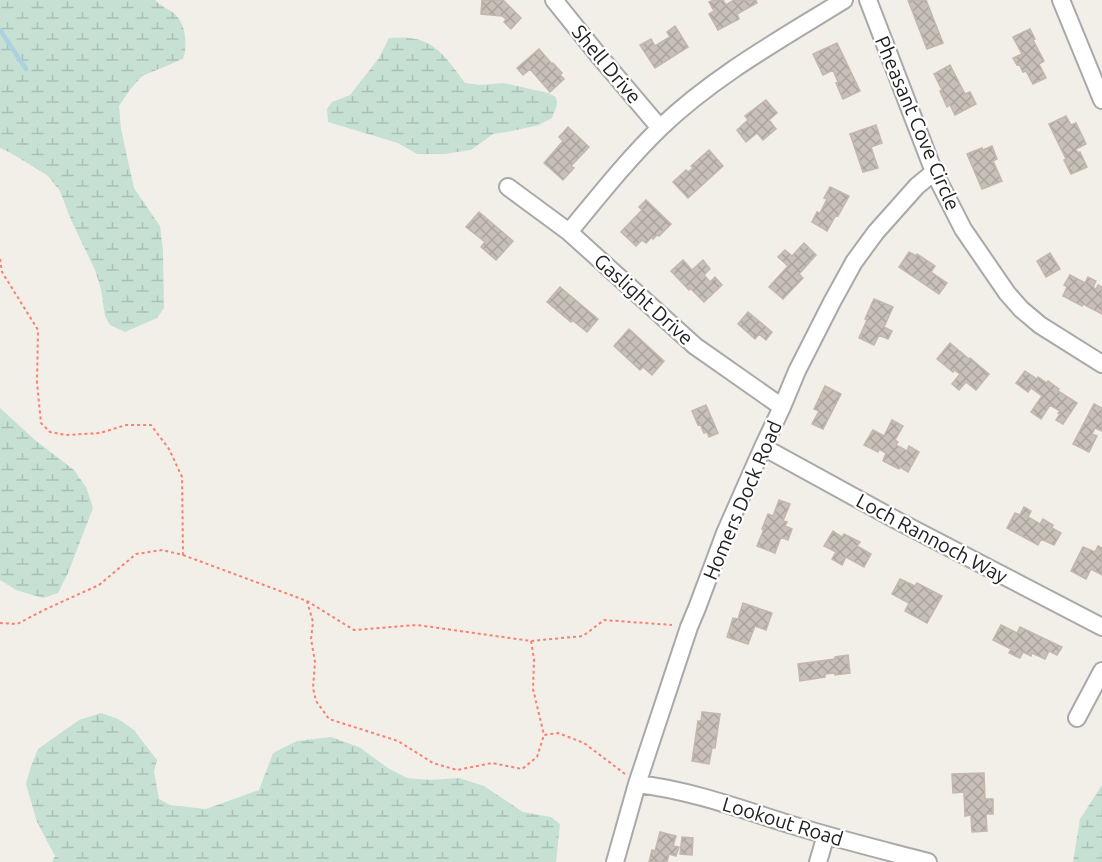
<svg xmlns="http://www.w3.org/2000/svg" width="1102" height="862" font-family="Ubuntu,sans-serif">
<defs>
<pattern id="wetland-marsh" width="20" height="14" patternUnits="userSpaceOnUse" patternTransform="scale(1.5)"><rect width="20" height="14" fill="#c6e0d4"/><path d="M1 5h8M5 5V1M11 12h8M15 12V8" fill="none" stroke="#aac0b6"/></pattern>
<pattern id="building-cross-hatch" width="8" height="8" patternUnits="userSpaceOnUse" patternTransform="scale(1.5)"><rect width="8" height="8" fill="#c7bfb8"/><path d="M0 0l8 8M0 8l8-8" fill="none" stroke="#aba49e"/></pattern>
</defs>
<rect width="100%" height="100%" fill="#f2efe9"/>
<path fill="url(#wetland-marsh)" d="M0,0H155C161,6 170,10 175,14C186,25 188,45 183,59L142,76L129,91L119,106L121,129L134,188L160,226L163,251L164,308L157,318L125,332L110,325L105,316L101,289L95,270L71,220L60,191L48,176L11,153L0,148Z
M389,38C395,38 402,37 408,38C436,39 450,63 465,83L481,85L503,83L548,93L556,97L557,105L552,118L539,125L507,132L493,134L471,150L445,154H417L398,143L328,122L327,109L332,102L350,95L379,58Z
M0,408L35,440L74,470L86,487L93,508L68,573L58,593L43,598L16,590L0,580Z
M101,713L118,719L134,730L157,760L154,771L159,799L170,805L206,809L259,790L273,753L297,741L331,737L359,747L388,768L407,778L430,780L459,778L484,786L523,812L551,817L560,824L556,862H52L55,856L37,822L26,784L31,766L38,749L79,720Z
M1102,785V862H1073L1080,819Z"/>
<g fill="none" stroke-linecap="round" stroke-linejoin="round">
<path stroke="#aad3df" stroke-width="4.5" d="M0,30L26,69"/>
</g>
<path fill="url(#building-cross-hatch)" stroke="#c4b6ab" stroke-width="1.5" d="M482,0H503L521,18L511,29L504,22L506,19L502,16L481,14Z
M714,0H723L726,5L734,0H756L757,3L737,14L739,19L718,30L709,14L714,11L709,2Z
M908,0H926L943,43L927,49Z
M675,26L688,47L655,68L640,45L651,39L655,46L670,37L667,32Z
M1030,29L1035,39L1033,40L1044,61L1039,64L1046,78L1033,84L1026,71L1023,72L1019,64L1017,65L1013,58L1022,54L1013,37Z
M837,43L860,91L843,99L836,83L838,82L833,70L823,75L813,54Z
M539,49L552,64L553,63L562,73L560,75L564,79L550,92L530,69L523,75L517,68Z
M950,65L965,94L970,92L976,104L955,115L950,105L947,107L940,91L942,90L934,74Z
M766,100L777,113L769,120L776,129L763,140L757,133L746,142L737,130L748,120L745,116Z
M1066,116L1071,125L1076,123L1086,144L1076,149L1078,153L1080,152L1087,167L1071,174L1064,160L1066,159L1049,124Z
M876,125L882,143L871,147L878,168L863,172L850,134Z
M568,127L589,147L571,166L574,168L563,180L544,163L563,141L559,137Z
M992,146L997,159L993,161L1002,181L982,189L967,154L982,148L983,150Z
M709,150L723,166L688,198L673,182L686,170L688,172L693,168L691,166Z
M830,187L849,196L838,216L836,215L827,231L812,222L817,212L820,213L827,199L824,198Z
M646,200L671,224L659,236L657,235L653,239L652,237L646,243L642,240L636,246L621,232L642,210L639,207Z
M479,212L513,241L496,260L481,247L485,242L466,227Z
M804,243L816,255L799,274L803,278L783,299L769,287L788,266L778,257L785,250L792,256Z
M909,252L916,256L917,254L935,266L931,272L947,283L939,294L899,267Z
M1050,253L1060,269L1046,277L1037,261Z
M683,260L692,270L703,260L710,269L704,275L710,282L715,277L722,285L704,302L690,288L689,290L671,271Z
M1070,275L1085,283L1088,277L1096,281L1093,287L1096,289L1098,285L1102,287V314L1083,304L1082,306L1063,296L1067,287L1064,285Z
M560,287L598,319L587,332L572,320L571,322L547,302Z
M874,299L893,307L884,327L892,331L888,339L879,335L874,345L859,338L867,320L865,319Z
M748,312L772,332L766,340L759,334L755,339L738,324Z
M629,329L664,361L652,375L643,367L640,370L614,346Z
M950,343L969,359L970,358L989,374L976,390L966,382L959,390L952,384L960,374L954,370L953,372L937,359Z
M1025,371L1037,379L1038,377L1047,383L1048,381L1059,389L1058,391L1077,403L1063,424L1056,420L1060,414L1058,413L1060,411L1050,405L1041,419L1031,412L1042,396L1031,388L1028,392L1016,383Z
M825,386L841,394L823,429L812,424L819,411L814,409Z
M1094,404L1102,408V431L1095,428L1092,434L1097,436L1089,452L1073,444Z
M706,405L718,433L709,437L707,432L704,433L700,424L698,425L692,411Z
M892,420L903,426L895,440L898,442L896,445L907,451L909,446L919,452L908,472L900,467L899,469L883,461L886,453L879,449L878,452L864,445L873,430L884,436Z
M779,500L790,504L783,521L787,522L785,526L792,529L788,540L781,537L775,553L757,546L764,529H762L768,514L773,516Z
M1024,507L1031,511L1028,517L1040,524L1043,519L1053,525L1052,528L1061,533L1054,545L1041,539L1038,545L1007,528L1015,513L1020,515Z
M833,531L842,537L844,534L860,542L857,546L871,554L864,567L846,557L842,565L832,559L836,552L824,546Z
M1098,546L1102,548V575L1091,569L1086,579L1071,571L1083,547L1095,552Z
M900,579L915,586L917,583L942,596L927,623L905,611L909,603L892,594Z
M743,603L772,613L766,630L755,626L748,644L727,637L733,618L738,619Z
M1001,625L1017,633L1020,627L1062,647L1057,655L1049,651L1045,659L1032,653L1031,656L1023,652L1020,658L1009,653L1011,649L993,640Z
M848,655L850,673L835,675V673L825,674V677L800,681L798,664L835,659V657Z
M702,712L720,714L715,748H712L709,764L692,761L698,721H701Z
M984,773L985,799H993V814H986L987,831L972,832L971,815L965,816L964,792L953,793L952,774Z
M660,832L676,836L673,846L679,847L676,856L669,854L667,862H649L652,850L655,851Z
M682,837L693,838L692,855L680,854Z"/>
<g fill="none" stroke-linecap="round" stroke-linejoin="round">
<g stroke="#a9a9a9" stroke-width="20">
<path id="street" d="M554,0L599,56L660,128
M868,0L934,172L963,229L1007,293L1021,309L1040,325L1102,364
M1061,0L1102,100
M508,187L569,232L695,346L782,407
M569,232C598,197 627,160 660,128C714,76 781,39 844,0
M763,447L898,521L1102,627
M1077,718L1102,671
M637,784C690,790 741,809 792,825C837,839 882,850 928,862
M615,862L637,784L689,627L697,608L725,533L763,447L782,407L797,371L832,302L854,262L876,232L917,186L934,172
M818,862L826,835"/>
</g>
<path stroke="#fa8072" stroke-width="2" stroke-dasharray="3 3" stroke-linecap="butt" d="M0,259L2,272L38,330L37,383L41,423L50,432L66,435L100,433L126,425H151L169,449L182,477L183,555L162,550L136,554L99,585L46,609L17,624L0,623
M183,555L307,601L354,630L417,625L531,641L583,636L604,620L672,625
M307,601L313,622L311,639L315,662L313,688L316,701L329,719L398,741L433,763L457,770L492,763L522,769L537,757L544,735
M531,641L534,659L533,689L544,735L558,733L584,743L625,774"/>
<use href="#street" stroke="#fff" stroke-width="16"/>
</g>
<g text-anchor="middle" dominant-baseline="central" stroke-width="4.5" stroke-linejoin="round" paint-order="stroke">
<g font-size="20" fill="#222" stroke="#fff">
<text transform="translate(607 64) rotate(50)">Shell Drive</text>
<text transform="translate(918 123) rotate(67)">Pheasant Cove Circle</text>
<text transform="translate(644 299) rotate(42)">Gaslight Drive</text>
<text transform="translate(742 500) rotate(-67)">Homers Dock Road</text>
<text transform="translate(932 538) rotate(28)">Loch Rannoch Way</text>
<text transform="translate(783 821) rotate(17)">Lookout Road</text>
</g>
</g>
</svg>
